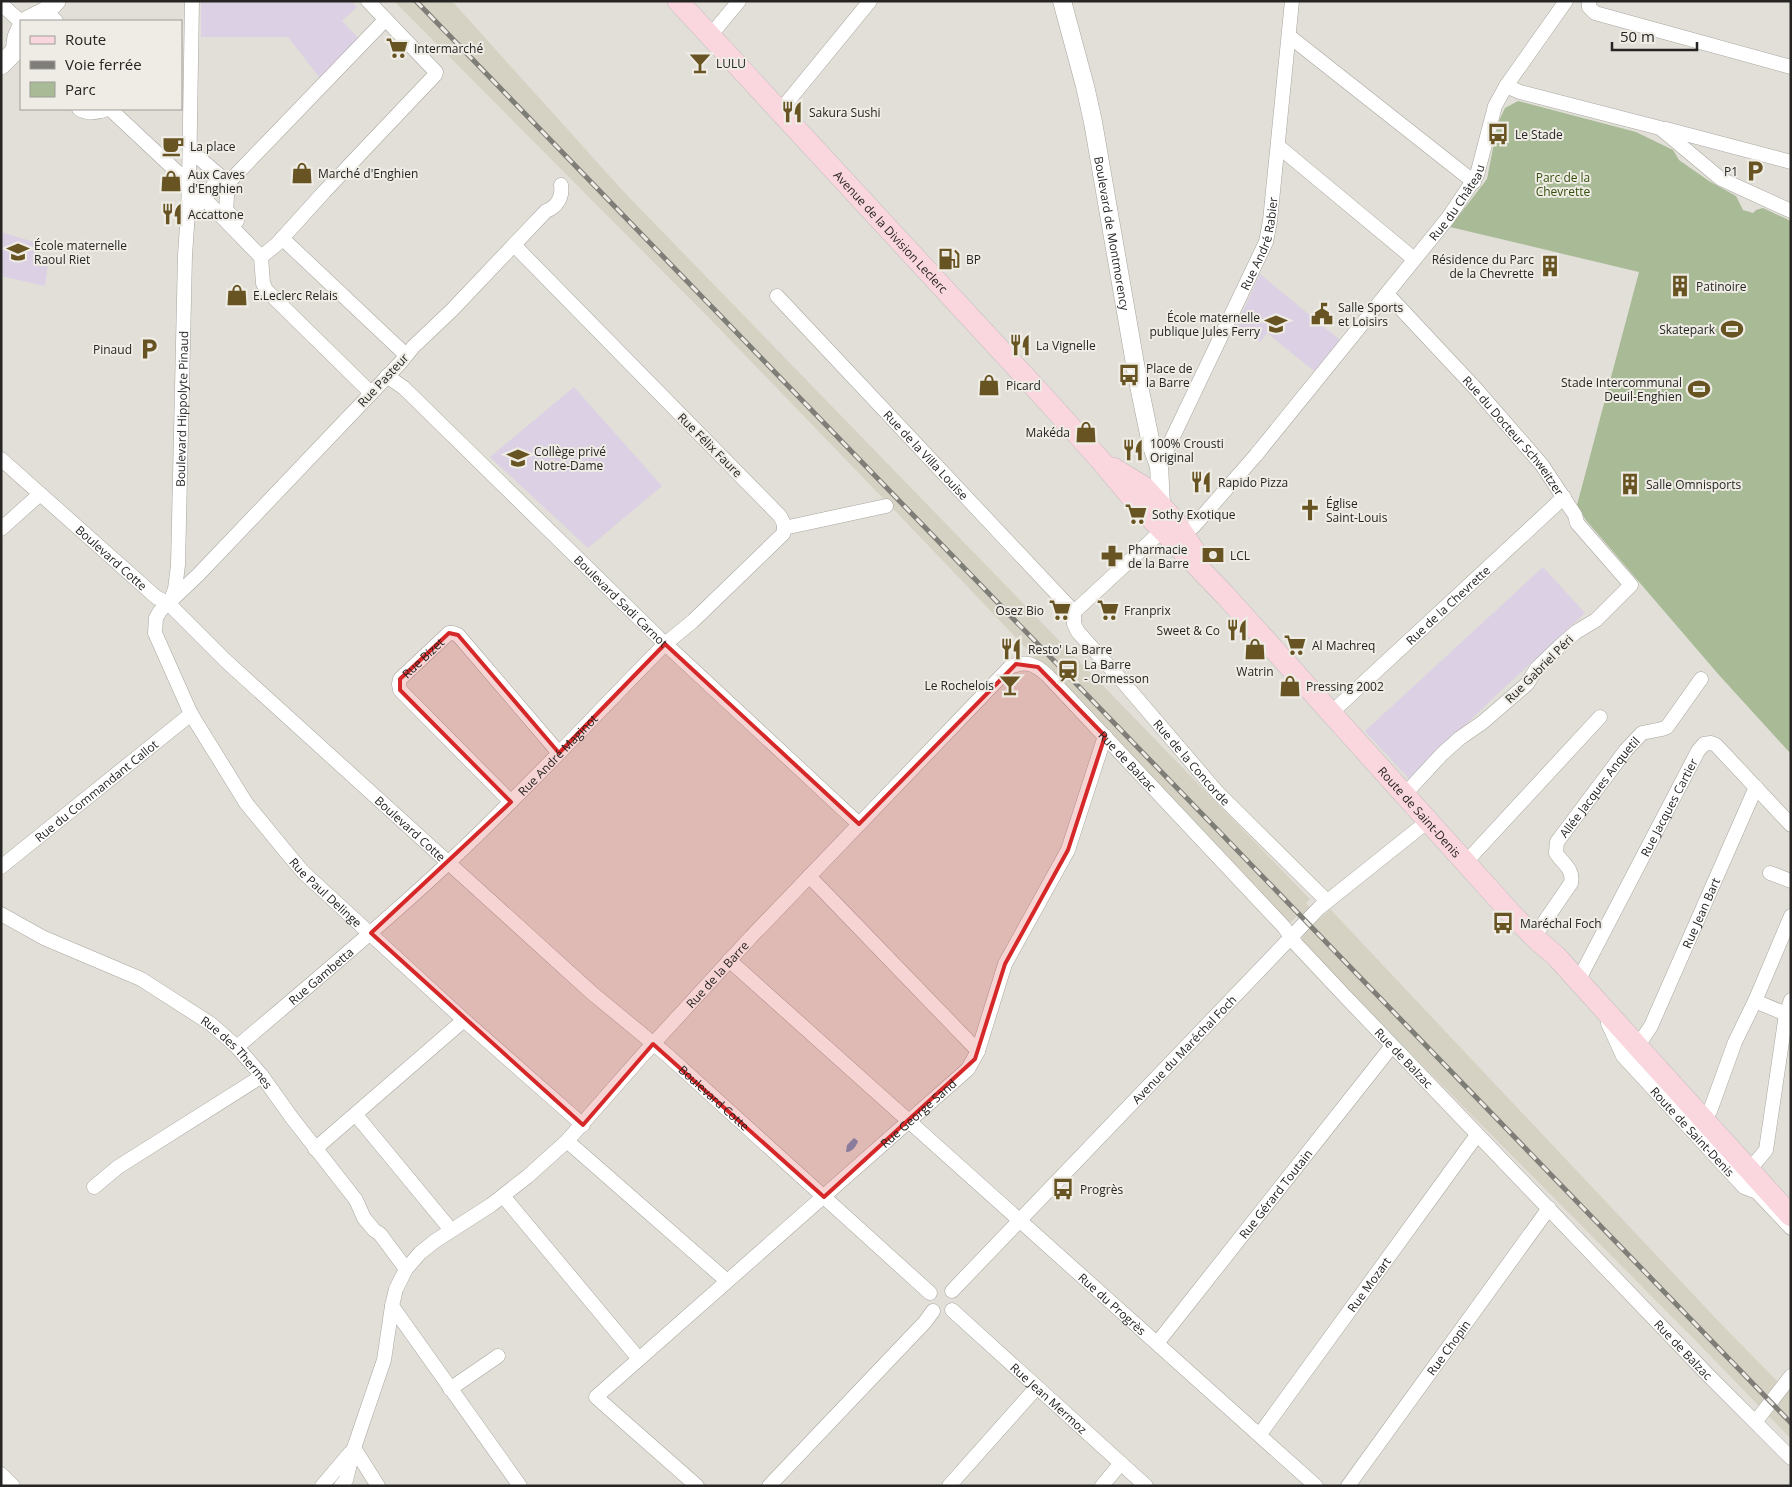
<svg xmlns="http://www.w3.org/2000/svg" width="1792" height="1487" font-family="'Open Sans',sans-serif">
<rect width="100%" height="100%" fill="#e1dfd7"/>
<path fill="#d6d2c3" d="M394,1H452L624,192L1310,899L1306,903L1320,919L1330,909L1724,1327L1788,1392L1791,1390V1439L1697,1342L1300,942L1308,928L1298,915L1289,924L901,517L712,321Z"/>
<path fill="#dbd0e4" d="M201,1H351L357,7L342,21L360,40L323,82L288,37H201Z
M1,232L37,243L33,260L48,264L45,286L1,276Z
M1260,274L1340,340L1314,371L1267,333L1260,342L1230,326L1242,313Z
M574,387L662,486L588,548L490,457Z
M1543,567L1585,613L1492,699L1409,779L1365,731Z"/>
<path fill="#a8ba96" d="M1518,101L1636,132L1673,150L1679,160L1709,181L1736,196L1743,210L1753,213L1756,210L1763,208L1791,221V754L1719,675L1585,519L1577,505L1639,272L1450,227L1487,179L1498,123L1505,108Z"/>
<path fill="#7691b9" d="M854,1138L858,1141C856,1147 852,1152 846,1152L847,1145Z"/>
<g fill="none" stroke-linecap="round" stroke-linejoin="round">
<g stroke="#a8a69f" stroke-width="15">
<g id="minor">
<path d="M192,1L189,183L261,257L263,283L266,290L371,393"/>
<path d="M1589,2V7L1595,13L1791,67"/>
<path d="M1,4L21,22"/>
<path d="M46,11L56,21"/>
<path d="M710,36L739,1"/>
<path d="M1289,36L1474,182"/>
<path d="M1506,86L1520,92L1660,128L1721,179L1791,211"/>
<path d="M79,109C87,114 98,113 107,109"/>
<path d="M110,109L189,183L188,212"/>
<path d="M780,111L870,1"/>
<path d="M1666,129L1791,162"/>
<path d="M1278,146L1414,259"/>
<path d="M190,150L228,183L226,210L237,221"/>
<path d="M228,183L385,20"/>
<path id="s1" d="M561,185C563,197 557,207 546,211L452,310L413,347L401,362L199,574L160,611L156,618L155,633L191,714L246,803L287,853L304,873L464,1020L583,1125"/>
<path d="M205,200L219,175"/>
<path d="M282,238L406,355"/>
<path d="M261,257L277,244L324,192L435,75L436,72L368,1"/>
<path id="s2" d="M1387,294L1476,389L1542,465L1575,515L1577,523L1631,585L1596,620L1576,632L1559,647L1537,668L1527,684L1483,722L1460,738L1442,754L1405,794"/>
<path id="s3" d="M777,296L1074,612"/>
<path id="s4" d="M387,376L404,388L658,637L859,824"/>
<path id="s5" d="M1,459L156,597L169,604L226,661L592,993L666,1054L930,1293"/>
<path id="s6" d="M1159,466L1266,242L1270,221L1292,1"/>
<path d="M784,528L886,506"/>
<path d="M1,529L40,494"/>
<path id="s7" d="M1177,538L1194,526L1256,455L1448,218L1477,175L1495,106L1506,86L1566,1"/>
<path id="s8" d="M171,600L175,589L178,565L185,255L188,212L205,200"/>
<path id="s9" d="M1074,612V624L1078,632L1123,682L1217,792L1327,901"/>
<path d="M1074,612L1167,526"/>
<path id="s10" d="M1331,713L1564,497"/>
<path id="s11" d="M511,802L400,690L399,684L400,679L449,633H453L458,635L559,753"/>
<path d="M1465,863L1600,717"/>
<path id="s12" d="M1,867L191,714"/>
<path d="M1770,873L1791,881"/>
<path d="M809,876L978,1051"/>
<path id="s13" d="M1,914L44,938L141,979L211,1024L237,1047L262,1076L292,1118L356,1200L364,1218L374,1230L380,1234L406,1269"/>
<path id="s14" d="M1534,937L1571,883C1574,869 1563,864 1556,853L1557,842L1626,750L1642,733L1662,729L1667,727L1701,679"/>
<path id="s15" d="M729,960L1316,1486"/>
<path id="s16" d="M1578,981L1698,751L1704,744L1711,743L1716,745L1791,825"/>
<path d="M1755,1001L1786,1014"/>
<path id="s17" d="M1608,1023L1623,1056L1744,1187L1757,1192L1791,1228"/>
<path id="s18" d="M1643,1038L1651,1026L1756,787"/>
<path id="s19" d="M237,1047C307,987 379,928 446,865C522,794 592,718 665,644L693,621L783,534C785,526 784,521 779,515L514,245"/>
<path d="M1710,1111L1735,1042L1755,1001L1791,916"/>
<path d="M356,1115L451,1230"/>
<path d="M567,1141L727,1281"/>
<path d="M315,1149L464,1020"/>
<path d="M1756,1162L1766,1150L1786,1014L1791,1000"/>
<path d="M94,1187L118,1167L262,1076"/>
<path d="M503,1196L639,1359"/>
<path id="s20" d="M952,1291L1319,908L1428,821"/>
<path d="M392,1306L520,1486"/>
<path id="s21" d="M952,1310L1146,1486"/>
<path id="s22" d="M1158,1342L1392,1046"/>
<path d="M450,1389L498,1356"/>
<path d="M1756,1421L1791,1376"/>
<path id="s23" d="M1260,1434L1477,1135"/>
<path d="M354,1448L378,1486"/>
<path d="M1,1474L13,1486"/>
<path d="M322,1486L350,1453"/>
<path id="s24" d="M341,1486L346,1480L354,1448L384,1360L392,1306L396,1289L406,1269L420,1253L435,1241L491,1205L528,1176L567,1141L641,1057L751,937L1010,667C1026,660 1035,664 1047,675L1284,927L1296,944L1342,993L1708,1375L1791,1458"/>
<path id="s25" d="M697,1486L596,1397L968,1069L978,1051L1005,964L1068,850L1105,736"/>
<path d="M769,1486L925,1322L933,1311"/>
<path d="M949,1486L1037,1387"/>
<path d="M1102,1486L1121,1463"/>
<path id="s26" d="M1348,1486L1549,1208"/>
</g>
</g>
<g stroke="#a8a69f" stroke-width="19">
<g id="tertiary">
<path id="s27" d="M1062,1L1085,86L1093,122L1138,381L1151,444L1159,466L1161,504"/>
</g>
</g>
<g stroke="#a8a69f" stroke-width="20">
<path id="secondary" d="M26,21L46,11L56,1
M1,65L15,51L17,37L21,28"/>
</g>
<g stroke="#bebebd" stroke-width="22">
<g id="primary">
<path id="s28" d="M678,1L1042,395L1103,463L1137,504L1225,595L1510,912L1534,937L1556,956L1791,1216"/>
<path d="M1113,468L1144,487L1174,520L1194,550"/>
</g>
</g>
<use href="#minor" stroke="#fff" stroke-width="14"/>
<use href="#tertiary" stroke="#fff" stroke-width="18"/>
<use href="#secondary" stroke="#fff" stroke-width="19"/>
<use href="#primary" stroke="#fad6df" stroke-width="21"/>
<g stroke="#7f7d78" stroke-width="5">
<path id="rail" d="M416,1L1791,1423"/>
</g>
<use href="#rail" stroke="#eeece4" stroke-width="3" stroke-dasharray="9" stroke-linecap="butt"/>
</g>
<path fill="#d62828" fill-opacity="0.2" stroke="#d62828" stroke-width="4" stroke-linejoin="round" d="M449,633L458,635L559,753L665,644L859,824L1016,664L1038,667L1105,736L1068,850L1005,964L975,1059L824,1197L653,1044L583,1125L371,933L511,802L400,690V679Z"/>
<defs>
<g id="supermarket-bare" transform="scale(1.725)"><path d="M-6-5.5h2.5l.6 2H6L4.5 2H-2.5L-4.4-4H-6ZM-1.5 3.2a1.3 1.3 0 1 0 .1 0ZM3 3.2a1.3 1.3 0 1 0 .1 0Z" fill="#675422" stroke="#eeece4" stroke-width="2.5" paint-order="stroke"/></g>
<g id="bar-bare" transform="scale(1.725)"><path d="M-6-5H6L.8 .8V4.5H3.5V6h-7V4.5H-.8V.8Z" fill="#675422" stroke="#eeece4" stroke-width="2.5" paint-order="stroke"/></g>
<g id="restaurant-bare" transform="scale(1.725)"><path d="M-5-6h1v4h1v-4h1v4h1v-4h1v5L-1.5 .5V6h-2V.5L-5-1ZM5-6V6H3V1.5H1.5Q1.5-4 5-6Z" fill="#675422" stroke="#eeece4" stroke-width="2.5" paint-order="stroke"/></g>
<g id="bus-bare" transform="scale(1.725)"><path d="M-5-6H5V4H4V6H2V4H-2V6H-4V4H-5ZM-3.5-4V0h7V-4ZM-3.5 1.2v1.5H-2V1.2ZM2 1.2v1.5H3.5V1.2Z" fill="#675422" stroke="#eeece4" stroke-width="2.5" paint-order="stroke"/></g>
<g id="cafe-bare" transform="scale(1.725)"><path d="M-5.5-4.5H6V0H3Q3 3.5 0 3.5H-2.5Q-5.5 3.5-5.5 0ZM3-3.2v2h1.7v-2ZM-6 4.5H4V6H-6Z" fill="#675422" stroke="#eeece4" stroke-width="2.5" paint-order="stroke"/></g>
<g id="parking-bare" transform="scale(1.725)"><path d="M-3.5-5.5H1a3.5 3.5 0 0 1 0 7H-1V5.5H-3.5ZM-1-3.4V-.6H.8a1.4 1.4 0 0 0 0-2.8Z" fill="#675422" stroke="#eeece4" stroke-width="2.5" paint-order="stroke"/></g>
<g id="shop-bare" transform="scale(1.725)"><path d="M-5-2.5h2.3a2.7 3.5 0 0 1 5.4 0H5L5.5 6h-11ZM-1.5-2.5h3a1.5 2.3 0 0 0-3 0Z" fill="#675422" stroke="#eeece4" stroke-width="2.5" paint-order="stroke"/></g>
<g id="school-bare" transform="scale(1.725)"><path d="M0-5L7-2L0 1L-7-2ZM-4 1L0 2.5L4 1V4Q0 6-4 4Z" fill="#675422" stroke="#eeece4" stroke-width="2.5" paint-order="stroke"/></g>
<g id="fuel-bare" transform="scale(1.725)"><path d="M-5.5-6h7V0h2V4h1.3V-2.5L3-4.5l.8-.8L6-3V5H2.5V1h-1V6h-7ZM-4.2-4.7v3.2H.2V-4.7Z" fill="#675422" stroke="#eeece4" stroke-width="2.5" paint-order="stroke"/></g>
<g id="building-bare" transform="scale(1.725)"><path d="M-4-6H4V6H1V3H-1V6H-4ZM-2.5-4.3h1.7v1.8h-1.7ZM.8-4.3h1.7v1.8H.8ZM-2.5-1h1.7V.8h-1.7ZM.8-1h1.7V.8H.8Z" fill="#675422" stroke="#eeece4" stroke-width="2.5" paint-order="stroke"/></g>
<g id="civic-bare" transform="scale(1.725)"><path d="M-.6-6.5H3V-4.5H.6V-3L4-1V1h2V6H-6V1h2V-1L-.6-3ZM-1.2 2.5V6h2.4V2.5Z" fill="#675422" stroke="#eeece4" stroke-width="2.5" paint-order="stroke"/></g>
<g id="stadium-bare" transform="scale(1.725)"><path d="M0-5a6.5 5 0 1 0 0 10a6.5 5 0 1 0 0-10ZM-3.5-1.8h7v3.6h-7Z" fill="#675422" stroke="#eeece4" stroke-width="2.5" paint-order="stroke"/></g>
<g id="church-bare" transform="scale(1.725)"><path d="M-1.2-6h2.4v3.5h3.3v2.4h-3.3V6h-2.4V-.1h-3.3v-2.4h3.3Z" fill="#675422" stroke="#eeece4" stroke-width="2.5" paint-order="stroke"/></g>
<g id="bank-bare" transform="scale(1.725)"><path d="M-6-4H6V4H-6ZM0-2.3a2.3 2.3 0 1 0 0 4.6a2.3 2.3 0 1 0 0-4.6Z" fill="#675422" stroke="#eeece4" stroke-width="2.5" paint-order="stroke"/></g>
<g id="pharmacy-bare" transform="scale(1.725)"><path d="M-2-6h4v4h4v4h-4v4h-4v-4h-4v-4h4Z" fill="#675422" stroke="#eeece4" stroke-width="2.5" paint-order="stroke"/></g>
<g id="station-bare" transform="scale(1.725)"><path d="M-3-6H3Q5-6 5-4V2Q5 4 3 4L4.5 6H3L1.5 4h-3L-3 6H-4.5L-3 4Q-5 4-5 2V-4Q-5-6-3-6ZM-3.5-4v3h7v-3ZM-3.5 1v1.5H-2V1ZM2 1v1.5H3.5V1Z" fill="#675422" stroke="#eeece4" stroke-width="2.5" paint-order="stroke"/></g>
</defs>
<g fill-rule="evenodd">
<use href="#supermarket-bare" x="397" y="48"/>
<use href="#bar-bare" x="700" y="63"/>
<use href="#restaurant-bare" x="792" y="112"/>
<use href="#bus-bare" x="1498" y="134"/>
<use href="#cafe-bare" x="173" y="146"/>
<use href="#parking-bare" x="1755" y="171"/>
<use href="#shop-bare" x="302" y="173"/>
<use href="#shop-bare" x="171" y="181"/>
<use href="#restaurant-bare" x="172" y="214"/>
<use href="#school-bare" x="18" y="252"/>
<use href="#fuel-bare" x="949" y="259"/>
<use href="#building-bare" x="1550" y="266"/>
<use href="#building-bare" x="1680" y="286"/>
<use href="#shop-bare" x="237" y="295"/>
<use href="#civic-bare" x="1322" y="314"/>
<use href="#school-bare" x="1276" y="324"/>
<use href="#stadium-bare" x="1732" y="329"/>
<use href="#restaurant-bare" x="1020" y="345"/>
<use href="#parking-bare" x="149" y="349"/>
<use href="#bus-bare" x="1129" y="375"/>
<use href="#shop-bare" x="989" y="385"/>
<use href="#stadium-bare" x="1699" y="389"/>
<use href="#shop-bare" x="1086" y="432"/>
<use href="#restaurant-bare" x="1133" y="450"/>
<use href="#school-bare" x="518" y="458"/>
<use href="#restaurant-bare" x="1201" y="482"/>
<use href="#building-bare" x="1630" y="484"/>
<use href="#church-bare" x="1310" y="510"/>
<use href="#supermarket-bare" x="1136" y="514"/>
<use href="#bank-bare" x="1213" y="555"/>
<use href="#pharmacy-bare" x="1112" y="556"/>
<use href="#supermarket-bare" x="1060" y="610"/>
<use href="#supermarket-bare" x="1108" y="610"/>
<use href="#restaurant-bare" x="1237" y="630"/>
<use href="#supermarket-bare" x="1295" y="645"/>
<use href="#restaurant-bare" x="1011" y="649"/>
<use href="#shop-bare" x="1255" y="649"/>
<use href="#station-bare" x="1068" y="671"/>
<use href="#bar-bare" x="1010" y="685"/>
<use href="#shop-bare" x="1290" y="686"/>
<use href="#bus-bare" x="1503" y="923"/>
<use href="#bus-bare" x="1063" y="1189"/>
</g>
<g text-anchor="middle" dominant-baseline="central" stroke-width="4" stroke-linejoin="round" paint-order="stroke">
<g font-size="12" fill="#262523" stroke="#eeece4" text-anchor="start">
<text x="414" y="48">Intermarché</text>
<text x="716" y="63">LULU</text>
<text x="809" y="112">Sakura Sushi</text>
<text x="1515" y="134">Le Stade</text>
<text x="190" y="146">La place</text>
<text x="1738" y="171" text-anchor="end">P1</text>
<text x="318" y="173">Marché d'Enghien</text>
<text x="188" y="174">Aux Caves<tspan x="188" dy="14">d'Enghien</tspan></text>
<text x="188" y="214">Accattone</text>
<text x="34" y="245">École maternelle<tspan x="34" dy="14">Raoul Riet</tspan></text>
<text x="966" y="259">BP</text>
<text x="1534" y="259" text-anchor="end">Résidence du Parc<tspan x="1534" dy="14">de la Chevrette</tspan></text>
<text x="1696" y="286">Patinoire</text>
<text x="253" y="295">E.Leclerc Relais</text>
<text x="1338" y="307">Salle Sports<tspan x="1338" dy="14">et Loisirs</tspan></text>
<text x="1260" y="317" text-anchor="end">École maternelle<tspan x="1260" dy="14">publique Jules Ferry</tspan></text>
<text x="1715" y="329" text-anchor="end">Skatepark</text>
<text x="1036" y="345">La Vignelle</text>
<text x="132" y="349" text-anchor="end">Pinaud</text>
<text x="1146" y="368">Place de<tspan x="1146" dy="14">la Barre</tspan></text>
<text x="1682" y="382" text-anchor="end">Stade Intercommunal<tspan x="1682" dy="14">Deuil-Enghien</tspan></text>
<text x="1006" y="385">Picard</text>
<text x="1070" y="432" text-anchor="end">Makéda</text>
<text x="1150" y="443">100% Crousti<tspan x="1150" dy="14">Original</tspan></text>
<text x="534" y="451">Collège privé<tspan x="534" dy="14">Notre-Dame</tspan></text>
<text x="1218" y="482">Rapido Pizza</text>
<text x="1646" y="484">Salle Omnisports</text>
<text x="1326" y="503">Église<tspan x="1326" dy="14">Saint-Louis</tspan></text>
<text x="1152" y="514">Sothy Exotique</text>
<text x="1128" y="549">Pharmacie<tspan x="1128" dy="14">de la Barre</tspan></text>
<text x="1230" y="555">LCL</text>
<text x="1044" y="610" text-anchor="end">Osez Bio</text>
<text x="1124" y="610">Franprix</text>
<text x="1220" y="630" text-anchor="end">Sweet &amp; Co</text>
<text x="1312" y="645">Al Machreq</text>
<text x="1028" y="649">Resto' La Barre</text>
<text x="1084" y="664">La Barre<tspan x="1084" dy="14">- Ormesson</tspan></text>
<text x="1255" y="671" text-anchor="middle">Watrin</text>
<text x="994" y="685" text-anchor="end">Le Rochelois</text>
<text x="1306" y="686">Pressing 2002</text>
<text x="1520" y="923">Maréchal Foch</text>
<text x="1080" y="1189">Progrès</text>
</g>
<g font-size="12" fill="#35500d" stroke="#eeece4">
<text x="1563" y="177">Parc de la<tspan x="1563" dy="14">Chevrette</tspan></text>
</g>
<g font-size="12" fill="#262523" stroke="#eeece4">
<text stroke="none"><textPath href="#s7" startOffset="438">Rue du Château</textPath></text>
<text stroke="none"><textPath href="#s28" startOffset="314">Avenue de la Division Leclerc</textPath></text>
<text stroke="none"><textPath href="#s27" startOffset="238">Boulevard de Montmorency</textPath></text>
<text stroke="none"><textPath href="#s6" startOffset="245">Rue André Rabier</textPath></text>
<text transform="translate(383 380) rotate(-47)">Rue Pasteur</text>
<text stroke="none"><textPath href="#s8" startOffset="192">Boulevard Hippolyte Pinaud</textPath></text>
<text stroke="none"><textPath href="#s2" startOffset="190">Rue du Docteur Schweitzer</textPath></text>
<text transform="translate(710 445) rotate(45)">Rue Félix Faure</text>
<text stroke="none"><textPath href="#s3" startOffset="218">Rue de la Villa Louise</textPath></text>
<text stroke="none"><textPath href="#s5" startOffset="148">Boulevard Cotte</textPath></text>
<text stroke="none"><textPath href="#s4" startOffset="325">Boulevard Sadi Carnot</textPath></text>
<text stroke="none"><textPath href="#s10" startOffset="159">Rue de la Chevrette</textPath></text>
<text stroke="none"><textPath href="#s11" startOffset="200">Rue Bizet</textPath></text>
<text transform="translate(1539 669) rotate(-45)">Rue Gabriel Péri</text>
<text stroke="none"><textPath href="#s19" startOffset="434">Rue André Maginot</textPath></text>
<text stroke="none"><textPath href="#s24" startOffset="1242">Rue de Balzac</textPath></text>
<text stroke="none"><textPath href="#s9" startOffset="194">Rue de la Concorde</textPath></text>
<text stroke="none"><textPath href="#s14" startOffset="181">Allée Jacques Anquetil</textPath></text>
<text stroke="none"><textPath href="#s12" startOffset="122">Rue du Commandant Callot</textPath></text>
<text stroke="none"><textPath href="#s16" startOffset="196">Rue Jacques Cartier</textPath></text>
<text stroke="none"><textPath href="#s28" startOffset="1099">Route de Saint-Denis</textPath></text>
<text stroke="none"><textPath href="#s5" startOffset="552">Boulevard Cotte</textPath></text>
<text stroke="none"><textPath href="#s1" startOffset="925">Rue Paul Delinge</textPath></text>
<text stroke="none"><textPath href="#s18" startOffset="138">Rue Jean Bart</textPath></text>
<text stroke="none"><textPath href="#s24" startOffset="659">Rue de la Barre</textPath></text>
<text stroke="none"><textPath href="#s19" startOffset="110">Rue Gambetta</textPath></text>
<text stroke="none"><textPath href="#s20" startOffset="335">Avenue du Maréchal Foch</textPath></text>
<text stroke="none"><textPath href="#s13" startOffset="276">Rue des Thermes</textPath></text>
<text stroke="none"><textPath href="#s24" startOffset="1648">Rue de Balzac</textPath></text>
<text stroke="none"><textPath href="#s5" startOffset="958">Boulevard Cotte</textPath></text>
<text stroke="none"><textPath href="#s25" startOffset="564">Rue George Sand</textPath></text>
<text stroke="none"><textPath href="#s17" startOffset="139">Route de Saint-Denis</textPath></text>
<text stroke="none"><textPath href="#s22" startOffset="189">Rue Gérard Toutain</textPath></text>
<text stroke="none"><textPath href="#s23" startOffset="185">Rue Mozart</textPath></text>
<text stroke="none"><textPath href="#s15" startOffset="515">Rue du Progrès</textPath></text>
<text stroke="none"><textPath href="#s26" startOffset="171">Rue Chopin</textPath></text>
<text stroke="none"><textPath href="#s24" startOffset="2052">Rue de Balzac</textPath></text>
<text stroke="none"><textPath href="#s21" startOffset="131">Rue Jean Mermoz</textPath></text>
</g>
</g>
<rect width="1792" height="1487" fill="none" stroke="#262523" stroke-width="5"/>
<rect x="20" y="20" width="162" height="90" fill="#eeece4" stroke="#9e9c97"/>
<rect x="30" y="36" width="25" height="8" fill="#fad6df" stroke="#9e9c97"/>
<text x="65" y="45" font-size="15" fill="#262523">Route</text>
<rect x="30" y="61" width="25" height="8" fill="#7f7d78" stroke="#9e9c97"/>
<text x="65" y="70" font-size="15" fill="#262523">Voie ferrée</text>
<rect x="30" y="82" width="25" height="15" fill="#a8ba96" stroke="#9e9c97"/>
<text x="65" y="95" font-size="15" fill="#262523">Parc</text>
<path d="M1612 42v8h85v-8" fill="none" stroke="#262523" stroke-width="2.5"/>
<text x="1620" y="42" font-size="15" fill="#262523" stroke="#eeece4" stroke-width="4" paint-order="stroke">50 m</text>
</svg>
